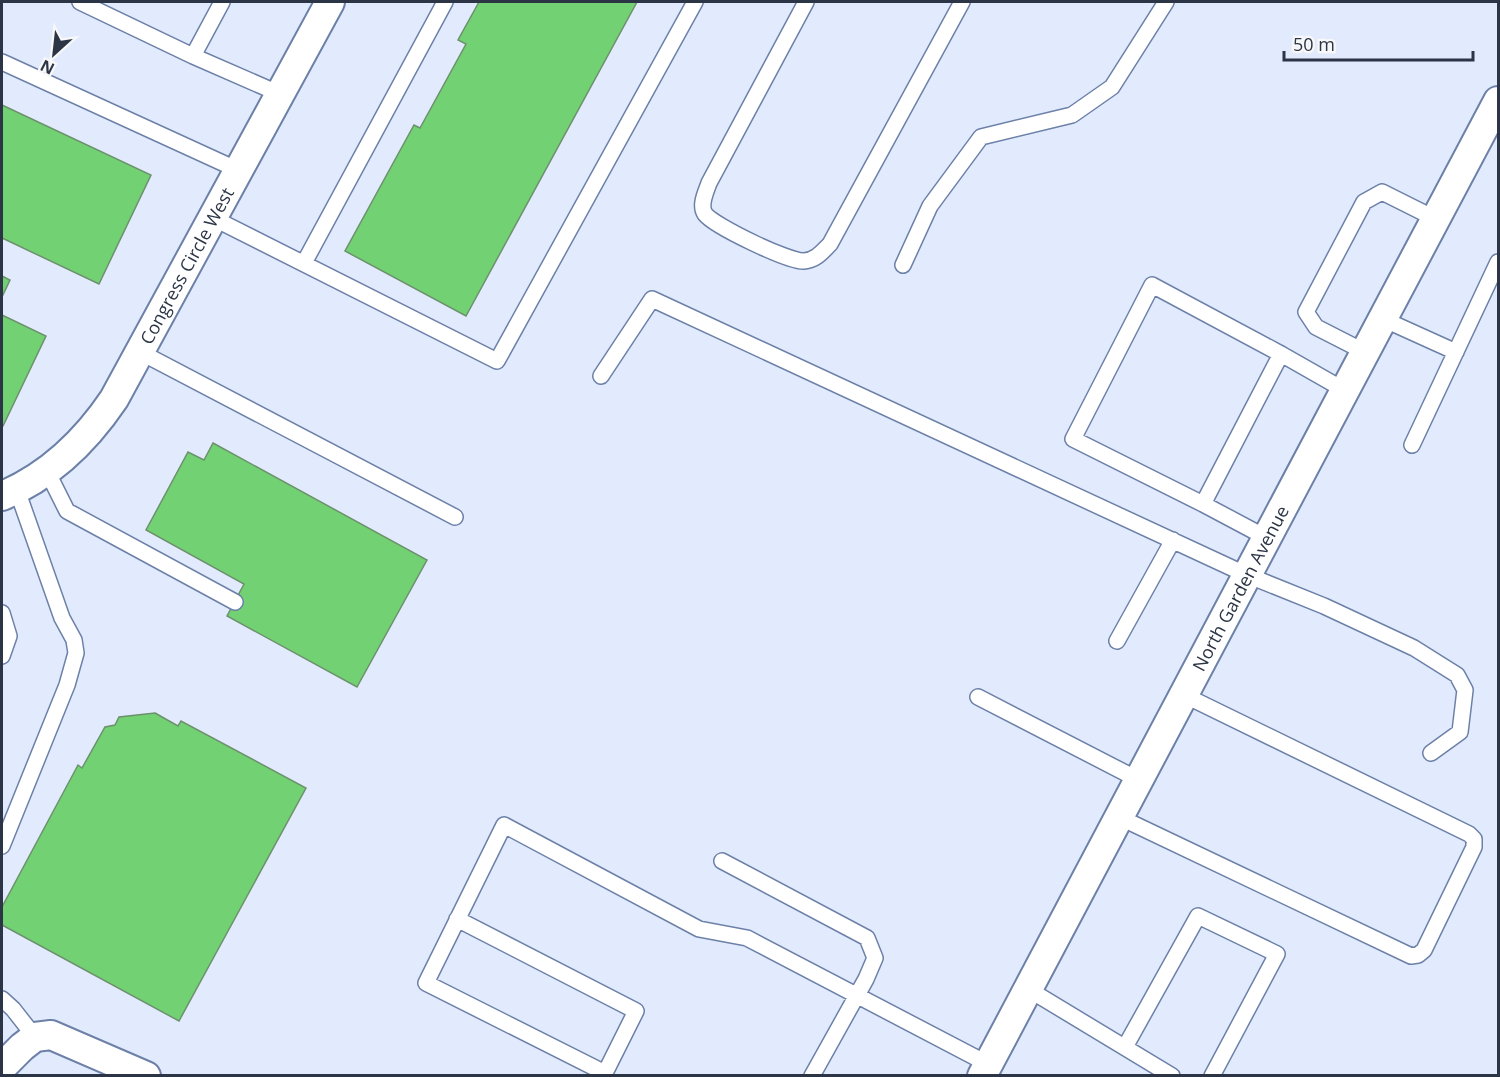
<svg xmlns="http://www.w3.org/2000/svg" width="1500" height="1077" font-family="'Open Sans',sans-serif">
<rect width="100%" height="100%" fill="#e2ebfe"/>
<path fill="#72d173" stroke="#6d916d" stroke-width="1.5" d="M479,2H637L466,316L345,251L414,125L420,128L466,44L458,40Z
M2,105L151,175L99,284L2,238Z
M2,276L10,280L2,297Z
M2,315L46,336L3,426H2Z
M213,443L427,560L357,687L227,616L244,584L146,530L188,452L204,460Z
M155,713L178,726L181,721L306,788L179,1021L2,925V907L78,765L82,768L105,727L115,725L119,717Z"/>
<g fill="none" stroke-linecap="round" stroke-linejoin="round">
<g stroke="#6c80a8" stroke-width="18">
<path id="lane" d="M80,2L193,56L280,94
M806,2L709,183C706,192 699,205 705,214C714,226 789,262 804,261C816,260 822,252 830,244L962,2
M193,56L222,2
M2,62L238,170
M213,218L497,361L695,2
M304,263L445,2
M903,265L930,206L981,137L1072,115L1112,87L1166,2
M1383,319L1456,352
M140,352L455,517
M1365,352L1316,327L1306,312L1364,202L1382,192L1436,219
M601,376L652,299L1247,575L1324,606L1414,648L1457,675L1465,690L1460,732L1431,753
M1412,445L1498,262
M47,471L67,511L235,602
M1203,504L1073,439L1152,285L1281,354
M1267,538L1203,504L1281,354L1346,391
M2,613L9,636L2,656
M1117,641L1173,540
M978,697L1139,780
M1119,817L1411,956L1418,955L1424,950L1474,847V839L1469,834L1184,695
M2,846L67,685L76,653L74,640L62,618L17,490
M722,861L867,938L875,958L866,979L812,1076
M457,919L636,1011L605,1073L426,983L504,825L699,929L747,938L988,1064
M1028,989L1172,1076
M2,999L13,1009L35,1037
M1125,1047L1198,916L1277,954L1212,1076"/>
</g>
<g stroke="#6c80a8" stroke-width="32">
<g id="street">
<path id="s1" d="M2,496C50,476 85,442 114,399L330,2"/>
<path d="M2,1067L22,1047L35,1037L51,1035L146,1076"/>
<path id="s2" d="M982,1076L1498,101"/>
</g>
</g>
<use href="#lane" stroke="#fff" stroke-width="15"/>
<use href="#street" stroke="#fff" stroke-width="28"/>
</g>
<g text-anchor="middle" dominant-baseline="central" stroke-width="4.5" stroke-linejoin="round" paint-order="stroke">
<g font-size="18" fill="#2c3546" stroke="#f8f8f8">
<text stroke="none"><textPath href="#s1" startOffset="302">Congress Circle West</textPath></text>
<text stroke="none"><textPath href="#s2" startOffset="552">North Garden Avenue</textPath></text>
</g>
</g>
<rect width="1500" height="1077" fill="none" stroke="#2c3546" stroke-width="6"/>
<g transform="translate(54 54) rotate(207)" stroke="#f8f8f8" stroke-width="4.5" paint-order="stroke">
<path d="M0-4.5L10 22L0 15L-10 22Z" fill="#2c3546"/>
<text y="-9" font-size="16" font-weight="bold" text-anchor="middle" fill="#2c3546">N</text>
</g>
<path d="M1284 51v9h189v-9" fill="none" stroke="#2c3546" stroke-width="3"/>
<text x="1293" y="51" font-size="18" fill="#2c3546" stroke="#f8f8f8" stroke-width="4.5" paint-order="stroke">50 m</text>
</svg>
